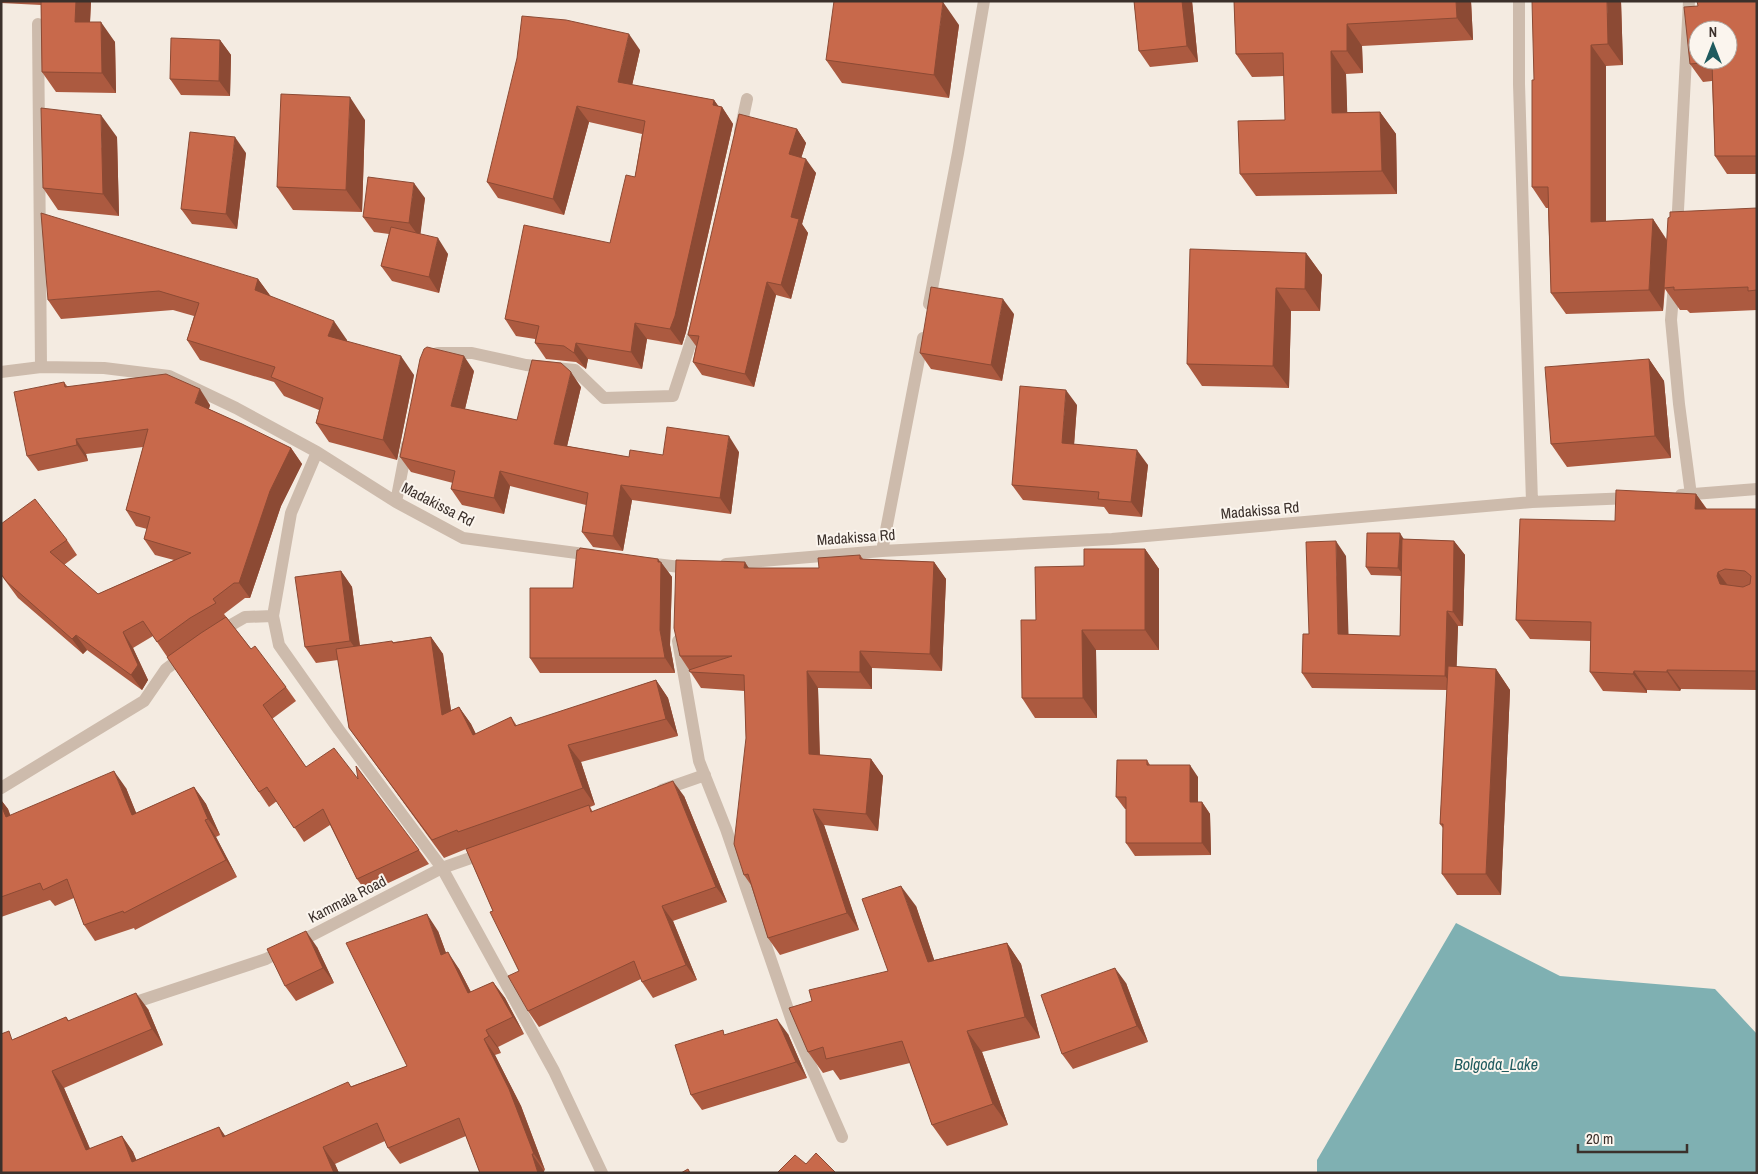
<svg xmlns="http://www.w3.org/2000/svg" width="1758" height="1174" font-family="'Archivo Narrow',sans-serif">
<rect width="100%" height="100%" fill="#f4ebe1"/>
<path fill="#7fb0b2" d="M1456,923L1560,976L1715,989L1757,1034V1173H1317V1160Z"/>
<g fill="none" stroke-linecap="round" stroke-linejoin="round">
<path stroke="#cdbbac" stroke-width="12" d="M1519,1V84L1532,502
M38,24L41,367
M740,131L747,99
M1677,229L1689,1
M1674,284L1671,320L1679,404L1691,495
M929,304L958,153L984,1
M435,354L438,353H472L526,365L575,370L604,398L673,396L697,323
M1,372L41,367L104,368L169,376L236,408L317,452L396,502L463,538L592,555
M317,452L291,513L273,616L279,645L339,730L442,868L554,1071L602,1173
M1681,495L1757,489
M396,502L407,445
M882,551L923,338
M647,563L680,567L692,566
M726,564L882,551L1112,539L1532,502L1631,498
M217,633L245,617L273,616
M678,641L699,761L726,829L795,1030L842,1137
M1,788L144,701L166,669L186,654
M662,790L705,775
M127,1005L266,959L442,868L485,853"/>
</g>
<path fill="#ac5a40" d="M1,1H91L90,22L115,42L116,93L56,92L42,72L41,5L1,3Z
M1134,1H1192L1198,62L1150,67L1139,51Z
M1234,1H1471L1473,40L1362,46L1363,73L1346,74L1347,112H1380L1396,134L1397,194L1256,196L1240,174L1285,120L1284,76L1252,77L1236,54Z
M1621,1L1623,65L1606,66V221L1653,219L1667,240L1757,208V310L1690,313L1687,310H1680L1665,289L1663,311L1566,314L1551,293L1548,208H1546L1532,187L1534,80Z
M1757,1V174H1727L1715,156L1712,81L1703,82L1690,64L1698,6Z
M959,25L949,98L842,83L826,60Z
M220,40L231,55L230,96L181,95L170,79Z
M640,50L632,85L714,100L719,107H722L733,124L686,332L682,345L647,339L642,369L588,359L586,369L576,362L546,359L535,343V339L516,336L505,319L610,243L635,177L642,134L589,122L564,215L498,198L487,182Z
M365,120L362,212L293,210L277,187Z
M797,129L806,143L801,158L816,173L802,224L808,233L791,299L776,295L754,387L702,375L693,362L696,346L688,335Z
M117,137L119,216L58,210L43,188Z
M246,153L237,229L192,224L181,209Z
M425,198L420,234L448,254L439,293L392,281L381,266L389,234L374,232L363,217Z
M1306,253L1322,275L1320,311H1291L1289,388L1202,386L1187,364Z
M258,279L271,297L347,340V341L414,375L397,460L329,442L316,423L319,410L284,396L274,382L200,360L187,340L194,316L173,310L61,319L48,300Z
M1014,314L1002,381L931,369L920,353Z
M1649,359L1664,381L1671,458L1567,467L1551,444Z
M474,371L465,409L517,420L581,387L567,446L629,457L739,452L731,514L632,500L623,551L593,547L582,532L586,505L510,486L504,514L462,505L451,489L453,483L411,472L400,457Z
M64,382L67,386L210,405L209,409L291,448L302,464L281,506L250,598H245L224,614L251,649L286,687L296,701L272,719L306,767L358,779L419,850L429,864L367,893L357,879L330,825L304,842L277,801L269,807L153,636L133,648L148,680L142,690L87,650L83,654L18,598L1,575V524L67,540L77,555L64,565L98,594L174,560L155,555L144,539L147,529L136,526L126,510L143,447L86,454L88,461L38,471L27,456Z
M1077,405L1074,444L1148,465L1142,517L1109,514L1104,507L1023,500L1012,485Z
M1696,494L1707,509H1757V690L1681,689L1680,691L1647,690V693L1603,691L1590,672L1591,641L1530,639L1516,620L1615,521Z
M1404,539L1454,541L1465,555L1463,626H1458L1456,667L1496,669L1510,690L1501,895H1457L1442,874L1443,828L1440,824L1447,690L1312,688L1302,673L1309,634L1346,556L1348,635L1400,636L1401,576L1371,575L1366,567Z
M1145,549L1159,569V650H1096L1097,718H1035L1022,698L1036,620L1084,566Z
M860,555L863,559L934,562L946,579L942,671L872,668V689L818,688L820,755L871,759L883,776L878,831L824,825L859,930L780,955L768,938L751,885L744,875L746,738L745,691L701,688L680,656L749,568H819Z
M658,559L672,577L670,645L675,673H540L530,658L573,588Z
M341,571L352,587L360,645L394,642L431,637L443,654L451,710L459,707L471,724L476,734L511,717L517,726L656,680L668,698L678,736L581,762L595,805L590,807L593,812L684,796L727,902L673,921L697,980L653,998L642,982L641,979L539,1027L528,1011L519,971L466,849L444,858L349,728L338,660L316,663L305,647Z
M1147,760L1150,765L1198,777V802H1202L1210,814L1211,855L1135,856L1126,843V809H1125L1116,797Z
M194,787L206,804L220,835L216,837L237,877L135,930L134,928L95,941L84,925L74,898L55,906L50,900L1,917V800L8,809L10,816L126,788L136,813Z
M916,906L934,960L1007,943L1021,964L1040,1038L982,1052L1008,1125L947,1146L932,1125L910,1063L840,1080L833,1070L823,1073L808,1052L812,1001L888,971Z
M438,931L446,953L459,969L471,992L493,982L505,998L524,1034L498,1047L501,1053L495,1055L521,1106L545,1170L544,1171V1173H480L466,1136L400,1164L388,1148L385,1141L335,1164L339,1173H1L14,1039L66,1017L69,1021L148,1009L163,1045L64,1088L90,1149L122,1136L133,1152L136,1160L219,1127L225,1136L352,1086L407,1066Z
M317,947L334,983L296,1001L285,986Z
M1126,983L1148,1042L1073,1069L1062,1054Z
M788,1034L807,1078L702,1110L691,1095L726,1035Z"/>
<path fill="#8c4a34" d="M76,1H91L89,43L75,22Z
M1182,1H1192L1198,62L1187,46Z
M1456,1H1471L1473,40L1457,18Z
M1607,1H1621L1623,65L1608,44Z
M943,2L959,25L949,98L934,75Z
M101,22L115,42L116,93L102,73Z
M1347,24L1362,46L1363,73L1347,51Z
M629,34L640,50L629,99L618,82Z
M220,40L231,55L230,96L219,81Z
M1591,45L1606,66V243L1591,222Z
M1331,51L1346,74L1348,135L1332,113Z
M350,97L365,120L362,212L346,190Z
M714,100L721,110L722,107L733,124L686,332L682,345L670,329Z
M577,106L589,122L564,215L553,199Z
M1380,112L1396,134L1397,194L1382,171Z
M101,115L117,137L119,216L103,194Z
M797,129L806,143L798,168L789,154Z
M235,137L246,153L237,229L226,214Z
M806,159L816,173L802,224L808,233L791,299L781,285L791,217Z
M414,183L425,198L420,238L409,223Z
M1653,219L1667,241L1663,311L1649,290Z
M438,238L448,254L439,293L429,277Z
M1306,253L1322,275L1320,311L1305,289Z
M258,279L272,298L255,290Z
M767,282L776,295L754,387L745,374Z
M1276,288L1291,311L1289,388L1273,366Z
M1003,299L1014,314L1002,381L991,365Z
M334,321L347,340L342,355L328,336Z
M635,323L647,339L642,369L631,352Z
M576,343L588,359L586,369L574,353Z
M401,356L414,375L397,460L383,440Z
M464,356L474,371L462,421L451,406Z
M1649,359L1664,381L1671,458L1655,436Z
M571,372L581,387L564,459L554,444Z
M200,389L210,405L206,418L195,403Z
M1066,390L1077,405L1073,459L1062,443Z
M729,436L739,452L731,514L720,498Z
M76,439L86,454L88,461L77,445Z
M291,448L302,464L281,506L250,598L239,583L270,491Z
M1137,450L1148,465L1142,517L1131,502Z
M500,471L510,486L504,514L494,498Z
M621,485L632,500L623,551L613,536Z
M1696,494L1709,513L1695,509Z
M1400,533L1405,541L1404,576L1398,568Z
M1336,541L1346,556L1349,649L1338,634Z
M1454,541L1465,555L1463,626L1453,612Z
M1145,549L1159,569V650L1145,630Z
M658,559L661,563V562L672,577L670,645L675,673L665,658L660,630Z
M745,562L756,579L744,568Z
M934,562L946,579L942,671L930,654Z
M341,571L352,587L361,656L350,641Z
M1718,572L1732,591L1720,584L1717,576Z
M1447,611L1458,626L1456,690L1445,676Z
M1082,630L1096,650L1097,718L1083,698Z
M123,632L133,648L148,680L142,690L131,675Z
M76,635L87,650L83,654L72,639Z
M431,637L443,654L454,732L442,715Z
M860,651L872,668V689L860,672Z
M1496,669L1510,690L1501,895L1486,874Z
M1667,670L1681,689L1680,691L1667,672Z
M807,671L818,688L820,770L809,754Z
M1634,671L1647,690V693L1633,674Z
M656,680L668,698L678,736L666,719Z
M459,707L471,724L485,753L473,735Z
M568,745L581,762L595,805L583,788Z
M871,759L883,776L878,831L866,814Z
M1190,765L1198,777V814L1190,802Z
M114,771L126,788L144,832L132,815Z
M673,781L684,796L727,902L716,887Z
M194,787L206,804L220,835L208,819Z
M1,800L8,809L18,834L6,817L1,805Z
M1202,802L1210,814L1211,855L1202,843Z
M813,809L824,825L859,930L847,913Z
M205,820L216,837L237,877L226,860Z
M901,886L916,906L942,983L928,962Z
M662,906L673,921L697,980L686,965Z
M427,914L438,931L453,972L441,955Z
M306,931L317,947L334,983L323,968Z
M1007,943L1021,964L1040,1038L1025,1017Z
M448,952L459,969L480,1010L468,993Z
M1115,968L1126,983L1148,1042L1137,1026Z
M493,982L505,998L524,1034L513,1017Z
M136,993L148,1009L163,1045L152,1029Z
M777,1019L788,1034L807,1078L796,1062Z
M486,1030L498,1047L501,1053L489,1036Z
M967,1031L982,1052L1008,1125L993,1104Z
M484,1039L495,1055L521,1106L545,1170L534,1154Z
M52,1071L64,1088L98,1167L86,1150Z
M219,1127L230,1143L223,1137Z
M122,1136L133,1152L142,1173L132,1162Z
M323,1147L335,1164L339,1173H334Z
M532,1154L544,1171V1173H538Z"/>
<path fill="#c8694b" stroke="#8c4a34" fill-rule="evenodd" d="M41,1H76L75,22H101L102,73L42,72Z
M834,1H937L943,2L934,75L826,60Z
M1134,1H1182L1187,46L1139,51Z
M1234,1H1456L1457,18L1347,24V51H1331L1332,113L1380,112L1382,171L1240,174L1238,121L1285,120L1283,53L1236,54Z
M1532,1H1607L1608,44L1591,45V222L1653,219L1649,290L1551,293L1548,187H1532V80H1534Z
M1697,1H1757V156H1715L1712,62L1690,64L1684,7L1698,6ZM1698,30H1728V60H1698Z
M522,16L566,20L629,34L618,82L714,100L713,105L722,107L675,316L670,329L635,323L631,352L576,343L574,353L564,346L535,343L539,326L505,319L524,225L610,243L626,175L635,177L645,121L577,106L553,199L487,182L517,58Z
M171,38L220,40L219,81L170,79Z
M281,94L350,97L346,190L277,187Z
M41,108L101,115L103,194L43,188Z
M739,114L797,129L789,154L806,159L791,217L799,219L781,285L767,282L745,374L693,362L699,336L688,335Z
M190,132L235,137L226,214L181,209Z
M368,177L414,183L409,223L363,217Z
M1757,208V290L1748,291V287L1674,290V287L1664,288L1668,218L1670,217V212Z
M41,213L258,279L255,290L334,321L328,336L401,356L383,440L316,423L323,398L271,377L275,367L187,340L199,303L159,291L48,300Z
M391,227L438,238L429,277L381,266Z
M1190,249L1306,253L1305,289L1276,288L1273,366L1187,364Z
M931,287L1003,299L991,365L920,353Z
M427,347L464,356L451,406L517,420L532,360L561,363L571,372L554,444L629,457L630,450L663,455L667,427L729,436L720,498L621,485L613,536L582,532L588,493L500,471L494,498L451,489L455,471L400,457L420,359L424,349Z
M1649,359L1655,436L1551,444L1545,367Z
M166,374L200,389L195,403L242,424L291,448L270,491L239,583H234L213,599L216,603L190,618L157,642L143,621L123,632L138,665L131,675L76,635L72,639L7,582L1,574V524L35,499L67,540L50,552L98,594L191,553L144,539L150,517L126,510L148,429L76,439L77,445L27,456L14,392L64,382L65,387Z
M1020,386L1066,390L1062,443L1137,450L1131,502L1098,499L1099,492L1012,485Z
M1616,490L1696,494L1695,509H1757V671L1667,670V672L1634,671L1633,674L1590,672L1591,622L1516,620L1520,519L1615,521ZM1725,569L1745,571L1751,576L1750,584L1743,587L1720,584L1717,576L1718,572Z
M1367,533H1400L1398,568L1366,567Z
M1402,539L1454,541L1453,612L1447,611L1445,676L1302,673L1303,634H1309L1306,542L1336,541L1338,634L1400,636Z
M580,548L658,559V562H661L660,630L665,658H530V588H573L577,550H579Z
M1084,549H1145V630H1082L1083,698H1022L1021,620H1036L1035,567L1084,566Z
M860,555V559L934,562L930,654L860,651V672L807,671L809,754L871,759L866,814L813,809L847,913L768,938L748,874L744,875L734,844L746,738L744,675L690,672L689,670L732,656H680L674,628L676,560L745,562L744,568H819L818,558Z
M341,571L350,641L305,647L295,577Z
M226,617L251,649L255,646L286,687L263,705L306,767L334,748L358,779L356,766L419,850L357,879L323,809L294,828L267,787L259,792L167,657L201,633Z
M431,637L442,715L459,707L473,735L511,717L515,726L656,680L666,719L568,745L583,788L458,832L457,830L432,840L349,728L336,649L392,641L393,643Z
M1448,666L1496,669L1486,874H1442L1443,824H1440Z
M1117,760H1147V765H1190V802H1202V843H1126V797H1116Z
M114,771L132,815L194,787L208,819L205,820L226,860L124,913L123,911L84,925L67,879L43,890L40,883L1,897V805L6,817Z
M673,781L716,887L662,906L686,965L642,982L634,961L528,1011L508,976L519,971L490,912L493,911L466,849L589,805L591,812Z
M901,886L928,962L1007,943L1025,1017L967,1031L993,1104L932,1125L902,1041L826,1059L823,1047L808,1052L789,1008L812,1001L809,990L888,971L862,899Z
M427,914L441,955L448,952L468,993L493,982L513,1017L486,1030L489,1036L484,1039L509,1089L534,1154H532L538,1173H480L459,1118L388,1148L377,1123L323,1147L334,1173H1V1034L9,1031L12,1040L66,1017L68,1021L136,993L152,1029L52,1071L86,1150L122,1136L132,1162L219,1127L223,1137L348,1082L351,1087L407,1066L346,943Z
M306,931L323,968L285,986L267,949Z
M1115,968L1137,1026L1062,1054L1041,995Z
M777,1019L796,1062L691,1095L675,1045L723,1030L724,1035Z
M816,1153L836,1173H777L795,1155L806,1164Z
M688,1169L690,1173H681Z"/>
<g text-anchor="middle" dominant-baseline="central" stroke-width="4" stroke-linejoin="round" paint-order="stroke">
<g font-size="15" fill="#3b302b" stroke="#fbf5ee">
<text transform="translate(438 504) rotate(27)">Madakissa Rd</text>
<text transform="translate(1260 510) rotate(-5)">Madakissa Rd</text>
<text transform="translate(856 537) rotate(-4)">Madakissa Rd</text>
<text transform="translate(347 899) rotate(-27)">Kammala Road</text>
</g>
<g font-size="16" font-style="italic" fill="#1f5a5e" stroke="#fbf5ee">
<text x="1496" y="1064">Bolgoda_Lake</text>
</g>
</g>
<rect width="1758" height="1174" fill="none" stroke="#3b302b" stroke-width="5"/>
<g transform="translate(1713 45)"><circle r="24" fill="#fbf5ee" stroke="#aea6a0"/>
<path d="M0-4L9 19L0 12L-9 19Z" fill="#1f5a5e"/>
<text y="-8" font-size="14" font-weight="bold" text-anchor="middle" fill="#3b302b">N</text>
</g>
<path d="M1578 1144v8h109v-8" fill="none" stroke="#3b302b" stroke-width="2.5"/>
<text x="1586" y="1144" font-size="15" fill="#3b302b" stroke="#fbf5ee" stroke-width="4" paint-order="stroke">20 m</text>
</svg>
